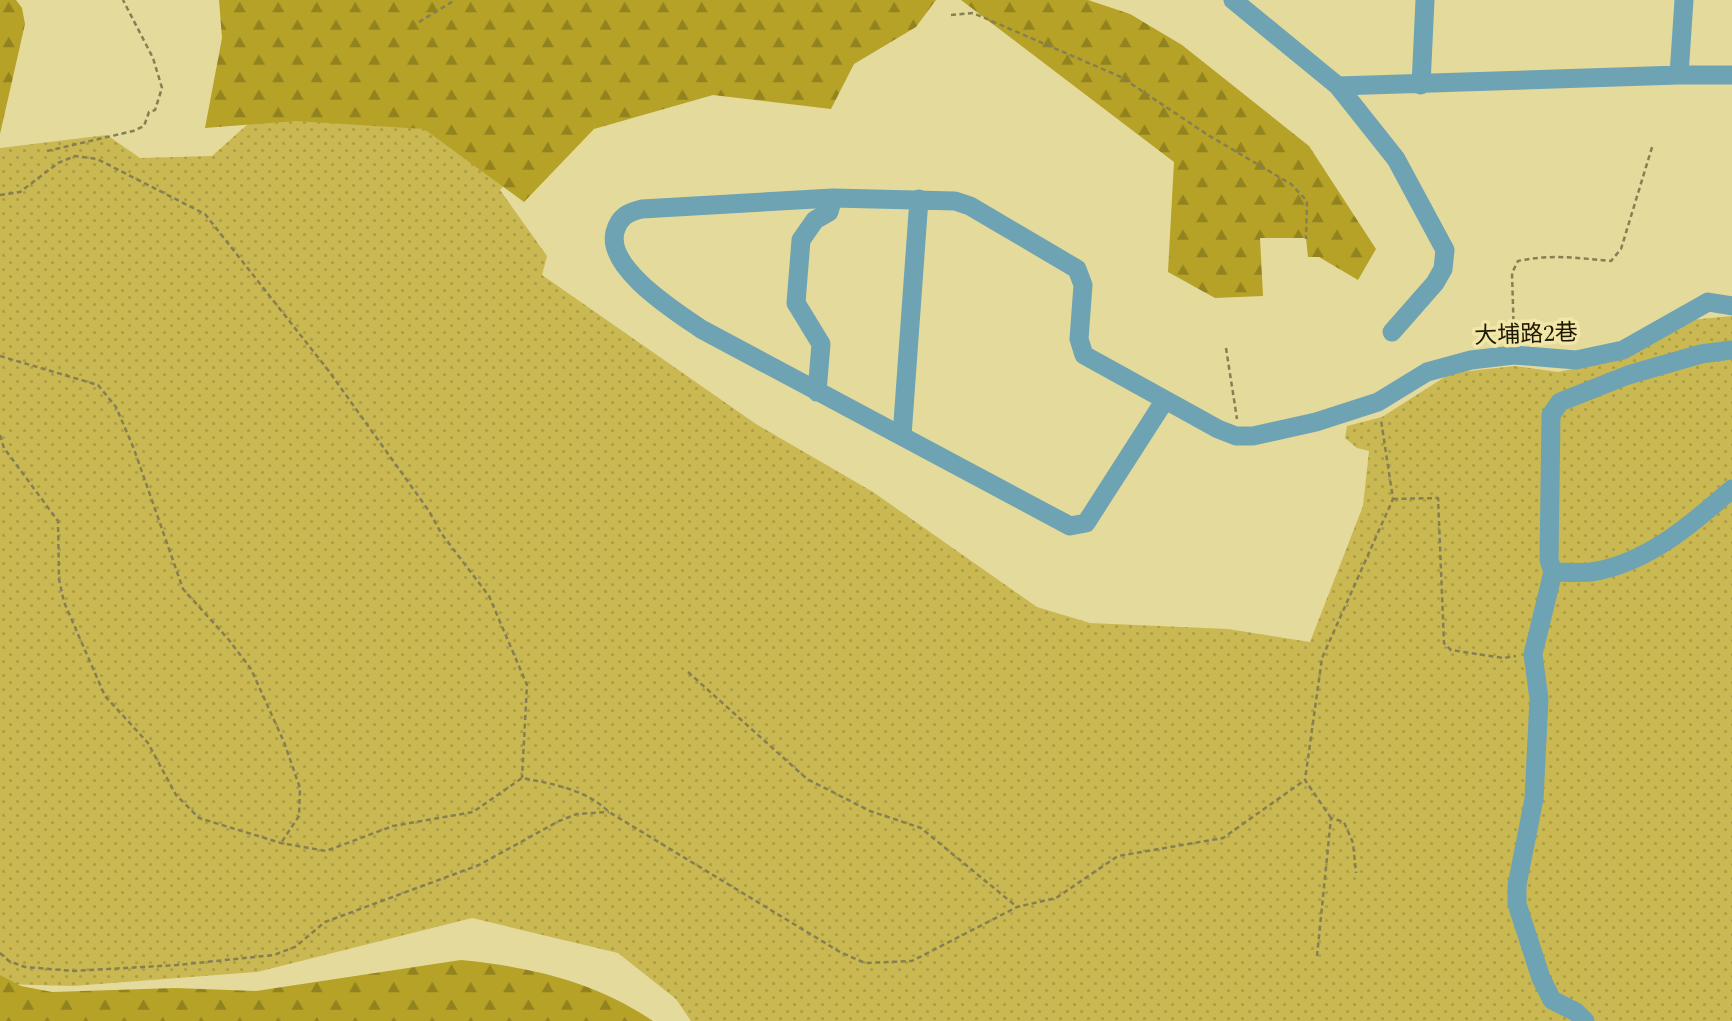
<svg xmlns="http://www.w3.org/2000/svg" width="1732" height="1021" font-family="Spectral,'Noto Sans TC',serif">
<defs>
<pattern id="grass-dots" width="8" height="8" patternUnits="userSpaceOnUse" patternTransform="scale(1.75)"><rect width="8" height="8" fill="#cab852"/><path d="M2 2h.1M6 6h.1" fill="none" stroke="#ad9e46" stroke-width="1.8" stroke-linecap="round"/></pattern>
<pattern id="forest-firs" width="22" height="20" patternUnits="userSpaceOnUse" patternTransform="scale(1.75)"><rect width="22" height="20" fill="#b6a227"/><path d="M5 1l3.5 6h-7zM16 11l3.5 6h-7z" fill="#93831f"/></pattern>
</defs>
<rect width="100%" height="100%" fill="#e4da9c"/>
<path fill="url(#grass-dots)" d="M335,90L526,161L500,190L547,256L542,275L756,424L873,492L1037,607L1090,623L1228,629L1310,642L1363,506L1369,451L1357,448L1345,438L1347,426L1382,417L1451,373L1515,366L1558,372L1620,359L1690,320L1732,316V1021H691L676,999L618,953L472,918L257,972L73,986L0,984V148L107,135L140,158L212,156L249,123Z"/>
<path fill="url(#forest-firs)" d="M0,0H16L22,8L25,24L0,134Z
M219,0H936L916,27L854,64L831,109L713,95L594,129L524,202L424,129L295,121L205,128L222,38Z
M961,0H1088L1130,14L1182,45L1309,146L1376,249L1358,280L1319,257H1308L1306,238H1260L1263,296L1215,298L1168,272L1174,162Z
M461,960C531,967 594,981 653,1021H0V975L21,986L52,992L175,988L256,991Z"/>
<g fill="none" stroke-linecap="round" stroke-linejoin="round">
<path stroke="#867f53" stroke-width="2.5" stroke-dasharray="5 3.5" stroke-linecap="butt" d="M951,15L973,13L1121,77L1208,135L1291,184L1307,201L1306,239
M419,22L455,0
M47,151L133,131L144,126L149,112L155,110L162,88L153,58L123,0
M0,195L20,192L58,163L75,156L97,159L205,214L328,370L429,511L441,533L489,596L527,685L522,778
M1514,338L1512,273L1518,261C1549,254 1579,258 1611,261L1621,249L1653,144
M1226,348L1237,419
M0,356L98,385L116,407L134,449L183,589L229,640L251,669L284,742L300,788L299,816L281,843
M0,435L4,448L58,521L59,579L64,602L105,696L148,743L176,795L199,818L281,843L326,851L393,826L473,812L522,778C553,784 585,789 609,812L840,952L865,963L912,961L1017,907L1056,898L1118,856L1223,838L1305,780
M1393,499L1438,498L1444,643L1451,650L1503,658L1516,656
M688,672L807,779L870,811L921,828L1017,907
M1331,818L1305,780L1322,658L1393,499L1381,420
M0,953L9,961L25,967L74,971L177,965L274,955L295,947L325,922L479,865L559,821L577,814L609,812
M1317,956L1331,818L1344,822L1353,843L1356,873"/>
<path stroke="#6ea3b4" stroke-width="19" d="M1233,0L1338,86L1396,159L1445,250L1443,269L1435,283L1392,332
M1679,75L1684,0
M1421,85L1425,0
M1338,86L1679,75H1732
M1732,350L1701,354L1628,375L1560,402L1551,415L1549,560L1553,572C1565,572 1579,573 1591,572C1646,564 1692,524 1732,489
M817,392L821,344L796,303L801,240L815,220L829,212L833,198
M1165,400L1086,523L1070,526L701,329C675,311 606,268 615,232C619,217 628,212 642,209L833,198L955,201L970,206L1077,269L1083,285L1079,339L1084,355L1218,429L1236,436H1253L1316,422L1378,402L1427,372L1471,360L1514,355L1576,360L1623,350L1708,302L1732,306
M902,436L919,199
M1553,572L1533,654L1539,699L1534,799L1517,885V904L1541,978L1552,1000L1576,1012L1585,1021"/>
</g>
<g text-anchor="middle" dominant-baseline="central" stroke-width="7" stroke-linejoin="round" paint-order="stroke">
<g font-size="23" fill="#1d1902" stroke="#f2e7a8">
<text transform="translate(1526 335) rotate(-2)">大埔路2巷</text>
</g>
</g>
</svg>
